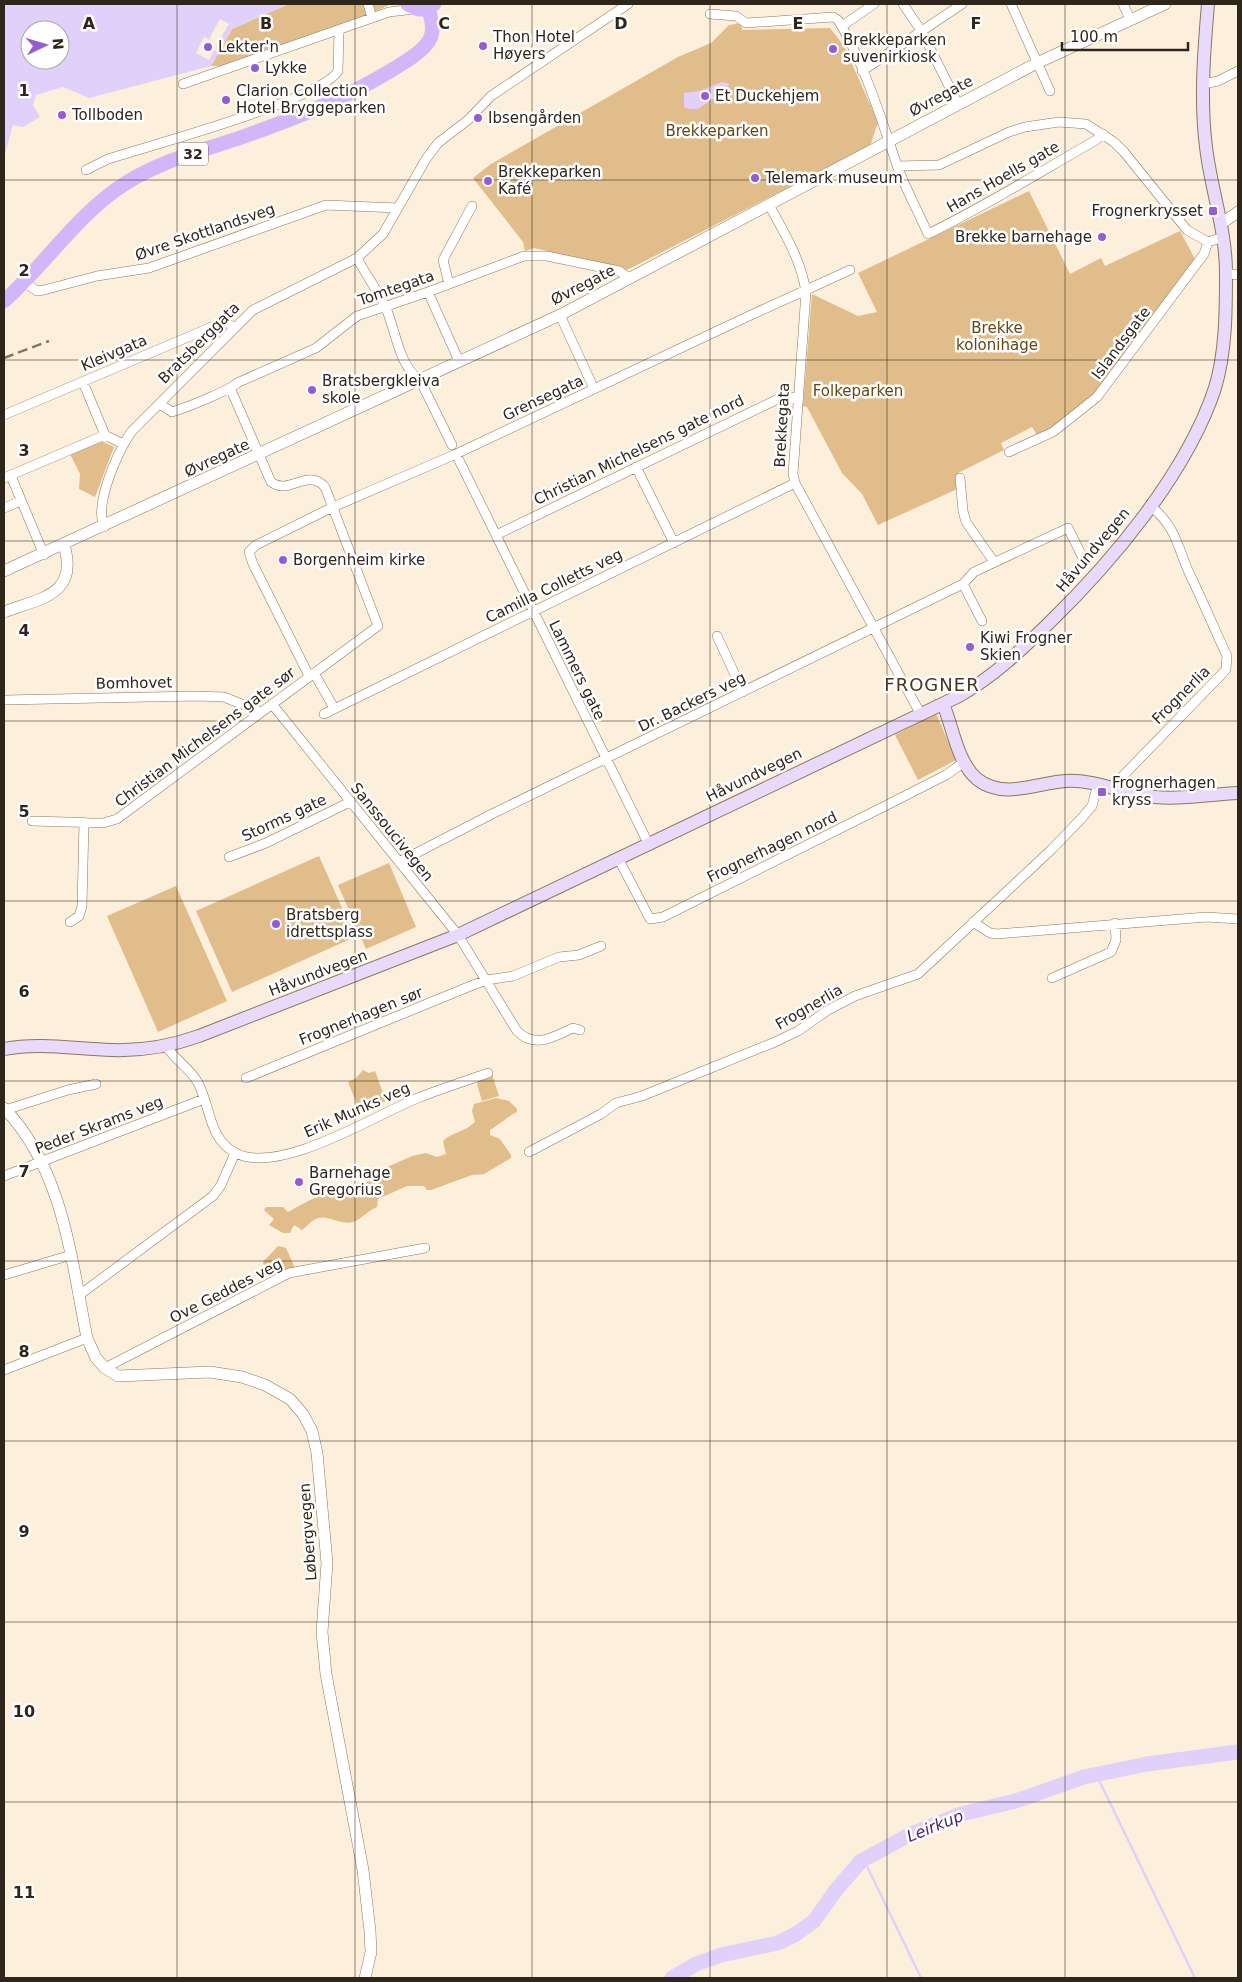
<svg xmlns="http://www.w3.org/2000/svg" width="1242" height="1982" font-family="'DejaVu Sans',sans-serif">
<rect width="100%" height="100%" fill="#fcefdc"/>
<path fill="#e0bd8b" d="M289,4H391L360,19L221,66H211L232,29Z
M741,23L742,30L830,28L844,46L878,122L870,146L627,270L534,248L525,251L523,242L473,178L491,164L678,57L711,43L729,25Z
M1029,191L1070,274L1101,258L1105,266L1180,231L1195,259L1096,393L1062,422L1037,435L1032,427L1001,443L1004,450L958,473L964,486L878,525L862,494L842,473L807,407L803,406L812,294L858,316L877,312L858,273Z
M101,441L114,447L95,497L79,489L80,474L70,454Z
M936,713L956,760L918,780L895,735Z
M319,856L355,937L232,992L196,911Z
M389,863L416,927L366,949L338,885Z
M176,886L227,1001L158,1032L107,916Z
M363,1070L369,1073L375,1071L386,1101L360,1112L348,1082L356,1078Z
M492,1074L499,1096L482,1101L477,1084L478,1080Z
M496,1098L509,1101L517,1109V1112C507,1117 500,1124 490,1130V1135L500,1139L511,1155V1158L484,1174L472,1175L431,1190H427L424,1186H407L378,1199L377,1207C367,1211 360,1220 353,1222C340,1226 326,1212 314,1220C310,1222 306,1227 302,1230L294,1225L290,1233H283L269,1225L274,1219L264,1210L266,1207H283L288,1212L310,1200L351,1185L371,1181L376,1172L412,1156L426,1153L437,1157L446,1154L443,1141C452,1132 465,1132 475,1122L472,1111L474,1104Z
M278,1246L286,1248L295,1268L268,1276L263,1262Z"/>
<path fill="#e1d1fa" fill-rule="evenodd" d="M4,4H289L232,29L211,66L89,98L63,87L36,95L33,105L40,117L23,127L13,125L4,157ZM30,30H60V60H30Z
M722,82L730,84L716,97L698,109H690L684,107V93L699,91Z"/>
<path fill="#fcefdc" d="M220,19L229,24L217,44L216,48L220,51L219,53L214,50L209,60L196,53L204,37L211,40L210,37Z"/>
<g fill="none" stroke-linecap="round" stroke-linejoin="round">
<path stroke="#e1d1fa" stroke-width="2.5" d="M1096,1774L1195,1978
M864,1860L921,1978"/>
<path stroke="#e1d1fa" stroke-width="15" d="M672,1978L696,1964L721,1955L778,1943L796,1934L814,1921L836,1890L861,1861L909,1835L961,1814L1016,1801L1084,1777L1147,1764L1238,1752"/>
<g stroke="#8c775b" stroke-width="10">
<path id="minor" d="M368,4L372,18
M903,4L922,32L958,104
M1011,4L1050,91
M1123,4L1130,19
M710,14L736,16L746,23L833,17L838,20C864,62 881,119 897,165C905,188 918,211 928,234C986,206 1040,172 1096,140L1103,134
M842,26L874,4
M862,71L962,4
M183,84L389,12L415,9
M1203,84L1218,81L1238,71
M897,166L939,165L1009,132L1025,127L1059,122L1086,124L1114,142L1124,152L1187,230L1208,242L1224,237
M86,170L108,159C148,146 321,100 338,71L339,31
M769,205C785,234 801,260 806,292L793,474L795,483L920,713
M357,258C366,275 378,291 386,308C396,332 399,366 420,380L452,445
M1226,273L1238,275
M24,282L37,291L44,290L97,276L149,268L326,205L398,208
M449,284L443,260L472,206
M428,292L459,361
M560,315L594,389
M83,382L105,435
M160,404L172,412L178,410C190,406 230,390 237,383L316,348L357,316L428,292L524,256H547L619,271L629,278
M4,415L221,323H227L234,328
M1009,452L1053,432L1097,397L1204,254L1208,242
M456,454L648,843
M636,467L674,543
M11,476L44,555
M4,478L105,435L123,444
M960,478L963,511L966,522L994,562
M4,508L21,501
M104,527C94,503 118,452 131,432L253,310L357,258L383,234L426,159L438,143L468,120L491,96L628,4
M496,535L776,400L797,397
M963,584L982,621
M717,636L743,692
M314,673L334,708
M309,676L253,564L249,552L256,545L333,507L456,454L751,315L850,270
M4,700L197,696L224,697L261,712
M272,704L458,935L517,1031C535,1049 553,1037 573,1028L580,1030
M324,714L795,483
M1112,787L1221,675L1226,669L1227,656C1215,630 1204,604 1192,579C1176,547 1180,532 1151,506
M32,821L103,823L117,819L378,626L325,487C307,467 290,496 271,482L231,390
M229,857L266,843L350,802
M618,858L650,919L663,917L883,807L946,775L964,762
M399,862L492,814L963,584L974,572L1068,528L1085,562
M70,922L79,916L82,906L84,822
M973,922L990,933L997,934L1206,917L1238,919
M1052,978L1111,952L1116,940L1115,923
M166,1046C175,1060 191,1069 198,1083C211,1107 208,1137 234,1152C275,1177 373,1117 413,1100C437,1090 463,1082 488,1073
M246,1078L473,985L487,980L513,976L559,957L579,955L601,946
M5,1110L68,1090L96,1084
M529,1152L601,1114L616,1103L642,1096L775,1042L798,1031L828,1010L855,996L918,974L1050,851L1081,819L1092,806L1098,784
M4,1176L204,1099
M4,1275L71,1255
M78,1296L213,1196L221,1185L235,1153
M105,1368L289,1273L425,1248
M4,1370L87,1338"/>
</g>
<g stroke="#8c775b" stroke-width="12">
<path id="tertiary" d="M1222,223L1238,212
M4,571L560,315L1037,63L1165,4
M4,612C41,598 79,595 64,545
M4,1108C63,1169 71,1258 87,1338L96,1358L105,1368L118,1376L210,1372L242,1377L265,1385L290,1399L303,1414L312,1431L317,1453L327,1563L322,1632L326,1674L363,1870L370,1931L371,1952L365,1978"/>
</g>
<g stroke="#8c775b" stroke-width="14">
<path id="secondary" d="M943,704C953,727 957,762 977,779C1003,800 1037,783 1065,781C1096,779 1124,794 1155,797C1182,800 1211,794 1238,793
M4,1049C40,1042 75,1049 112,1050C141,1051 171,1046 199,1036L458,935L959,696C993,677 1020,651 1048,624C1112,562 1187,473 1215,388C1226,352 1226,310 1226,273C1226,229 1211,190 1206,147C1200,100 1204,51 1208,4"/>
</g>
<g stroke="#dedcdb" stroke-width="15">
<path id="primary" d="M407,4C416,10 426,12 434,4
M4,301C46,264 78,213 126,183C162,160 205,150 245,136C296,118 344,99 390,71C403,63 420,54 429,41C435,31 432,19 428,9"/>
</g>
<use href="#minor" stroke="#fff" stroke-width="9"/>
<use href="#tertiary" stroke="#fff" stroke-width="11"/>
<use href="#secondary" stroke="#e9dafc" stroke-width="12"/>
<use href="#primary" stroke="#d3b5f9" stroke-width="14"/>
<path stroke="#817769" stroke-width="2.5" stroke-dasharray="10 5" stroke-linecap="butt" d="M4,358L49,341"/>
</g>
<path fill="none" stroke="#2f261b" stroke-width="1" stroke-opacity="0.55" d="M177,4V1978M355,4V1978M532,4V1978M710,4V1978M887,4V1978M1065,4V1978M4,180H1238M4,360H1238M4,541H1238M4,721H1238M4,901H1238M4,1081H1238M4,1261H1238M4,1441H1238M4,1622H1238M4,1802H1238"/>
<g fill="#945cd4" stroke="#fefefe" stroke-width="2">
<circle cx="483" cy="46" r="5"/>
<circle cx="208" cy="47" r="5"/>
<circle cx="833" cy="49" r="5"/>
<circle cx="255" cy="68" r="5"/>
<circle cx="705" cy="96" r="5"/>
<circle cx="226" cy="100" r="5"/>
<circle cx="62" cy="115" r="5"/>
<circle cx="478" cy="118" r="5"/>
<circle cx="755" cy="178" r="5"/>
<circle cx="488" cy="181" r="5"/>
<rect x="1208" y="206" width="10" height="10" rx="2.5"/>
<circle cx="1102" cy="237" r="5"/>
<circle cx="312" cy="390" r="5"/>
<circle cx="283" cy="560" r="5"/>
<circle cx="970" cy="647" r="5"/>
<rect x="1097" y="787" width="10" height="10" rx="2.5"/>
<circle cx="276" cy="924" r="5"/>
<circle cx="299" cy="1182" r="5"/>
</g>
<g text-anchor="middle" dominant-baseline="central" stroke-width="5" stroke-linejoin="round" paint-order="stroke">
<rect fill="#fefefe" stroke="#6d675f" stroke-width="1" x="178" y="142.5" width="30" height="23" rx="4"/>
<g font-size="14" font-weight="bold" fill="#2f261b">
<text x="193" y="154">32</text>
</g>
<g font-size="15" fill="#2f261b" stroke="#fefefe" text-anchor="start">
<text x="493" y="37">Thon Hotel<tspan x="493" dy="17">Høyers</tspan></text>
<text x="843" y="40">Brekkeparken<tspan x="843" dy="17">suvenirkiosk</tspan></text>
<text x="218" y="47">Lekter'n</text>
<text x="265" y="68">Lykke</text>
<text x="236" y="91">Clarion Collection<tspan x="236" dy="17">Hotel Bryggeparken</tspan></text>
<text x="715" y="96">Et Duckehjem</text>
<text x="72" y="115">Tollboden</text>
<text x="488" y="118">Ibsengården</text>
<text x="498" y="172">Brekkeparken<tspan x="498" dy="17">Kafé</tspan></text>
<text x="765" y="178">Telemark museum</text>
<text x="1203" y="211" text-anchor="end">Frognerkrysset</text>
<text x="1092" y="237" text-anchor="end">Brekke barnehage</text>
<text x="322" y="381">Bratsbergkleiva<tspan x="322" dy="17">skole</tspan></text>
<text x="293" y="560">Borgenheim kirke</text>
<text x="980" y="638">Kiwi Frogner<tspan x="980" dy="17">Skien</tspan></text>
<text x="1112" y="783">Frognerhagen<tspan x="1112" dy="17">kryss</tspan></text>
<text x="286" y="915">Bratsberg<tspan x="286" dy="17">idrettsplass</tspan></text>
<text x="309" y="1173">Barnehage<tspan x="309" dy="17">Gregorius</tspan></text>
</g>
<g font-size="15" fill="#2f261b" stroke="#fefefe">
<text transform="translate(941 96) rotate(-28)">Øvregate</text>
<text transform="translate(1003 177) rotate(-30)">Hans Hoells gate</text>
<text transform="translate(205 232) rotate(-19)">Øvre Skottlandsveg</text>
<text transform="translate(583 285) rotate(-27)">Øvregate</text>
<text transform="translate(396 288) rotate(-19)">Tomtegata</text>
<text transform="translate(199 343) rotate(-45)">Bratsberggata</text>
<text transform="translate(1121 343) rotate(-53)">Islandsgate</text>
<text transform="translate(114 353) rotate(-23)">Kleivgata</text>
<text transform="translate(543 398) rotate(-25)">Grensegata</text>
<text transform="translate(782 425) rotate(-87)">Brekkegata</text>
<text transform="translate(639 450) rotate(-26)">Christian Michelsens gate nord</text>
<text transform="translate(217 458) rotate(-25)">Øvregate</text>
<text transform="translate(1093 550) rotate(-50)">Håvundvegen</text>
<text transform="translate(554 586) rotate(-26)">Camilla Colletts veg</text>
<text transform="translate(577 670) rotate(64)">Lammers gate</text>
<text transform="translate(134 683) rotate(-1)">Bomhovet</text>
<text transform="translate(1181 695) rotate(-45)">Frognerlia</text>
<text transform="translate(692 702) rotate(-26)">Dr. Backers veg</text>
<text transform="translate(205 737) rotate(-37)">Christian Michelsens gate sør</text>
<text transform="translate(754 775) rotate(-26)">Håvundvegen</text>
<text transform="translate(284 818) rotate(-25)">Storms gate</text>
<text transform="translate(392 832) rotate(51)">Sanssoucivegen</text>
<text transform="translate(772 847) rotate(-26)">Frognerhagen nord</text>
<text transform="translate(318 973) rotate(-21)">Håvundvegen</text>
<text transform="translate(809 1007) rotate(-30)">Frognerlia</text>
<text transform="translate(361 1016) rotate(-22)">Frognerhagen sør</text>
<text transform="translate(357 1110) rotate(-24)">Erik Munks veg</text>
<text transform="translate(99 1125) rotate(-21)">Peder Skrams veg</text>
<text transform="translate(226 1291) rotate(-27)">Ove Geddes veg</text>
<text transform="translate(308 1532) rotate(-94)">Løbergvegen</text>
</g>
<g font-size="15" fill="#634614" stroke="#fefefe">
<text x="717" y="131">Brekkeparken</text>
<text x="997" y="328">Brekke<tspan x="997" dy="17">kolonihage</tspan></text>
<text x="858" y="391">Folkeparken</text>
</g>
<g font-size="16" font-style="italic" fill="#48236e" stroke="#fefefe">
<text transform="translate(935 1826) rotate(-22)">Leirkup</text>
</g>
<g font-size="18" letter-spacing="1" fill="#48361b" stroke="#fefefe">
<text x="932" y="684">FROGNER</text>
</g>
</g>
<g font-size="16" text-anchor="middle" font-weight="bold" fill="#2f261b" stroke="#fefefe" stroke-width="5" stroke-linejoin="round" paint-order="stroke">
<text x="89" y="29">A</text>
<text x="266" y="29">B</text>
<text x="444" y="29">C</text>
<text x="621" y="29">D</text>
<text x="798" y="29">E</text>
<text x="976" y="29">F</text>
<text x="24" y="96">1</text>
<text x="24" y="276">2</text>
<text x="24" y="456">3</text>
<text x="24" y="636">4</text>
<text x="24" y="817">5</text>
<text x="24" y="997">6</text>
<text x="24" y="1177">7</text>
<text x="24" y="1357">8</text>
<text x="24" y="1537">9</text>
<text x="24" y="1717">10</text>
<text x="24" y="1898">11</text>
</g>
<rect width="1242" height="1982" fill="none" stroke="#2f261b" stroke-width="10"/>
<g transform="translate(45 45) rotate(85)"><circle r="24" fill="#fefefe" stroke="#aba8a3"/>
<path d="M0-4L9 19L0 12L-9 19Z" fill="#945cd4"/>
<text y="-8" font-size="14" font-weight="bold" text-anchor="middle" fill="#2f261b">N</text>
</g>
<path d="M1062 42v8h126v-8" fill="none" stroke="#2f261b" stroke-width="2.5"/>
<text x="1070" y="42" font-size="15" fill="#2f261b" stroke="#fefefe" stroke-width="4" paint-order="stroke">100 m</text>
</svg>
